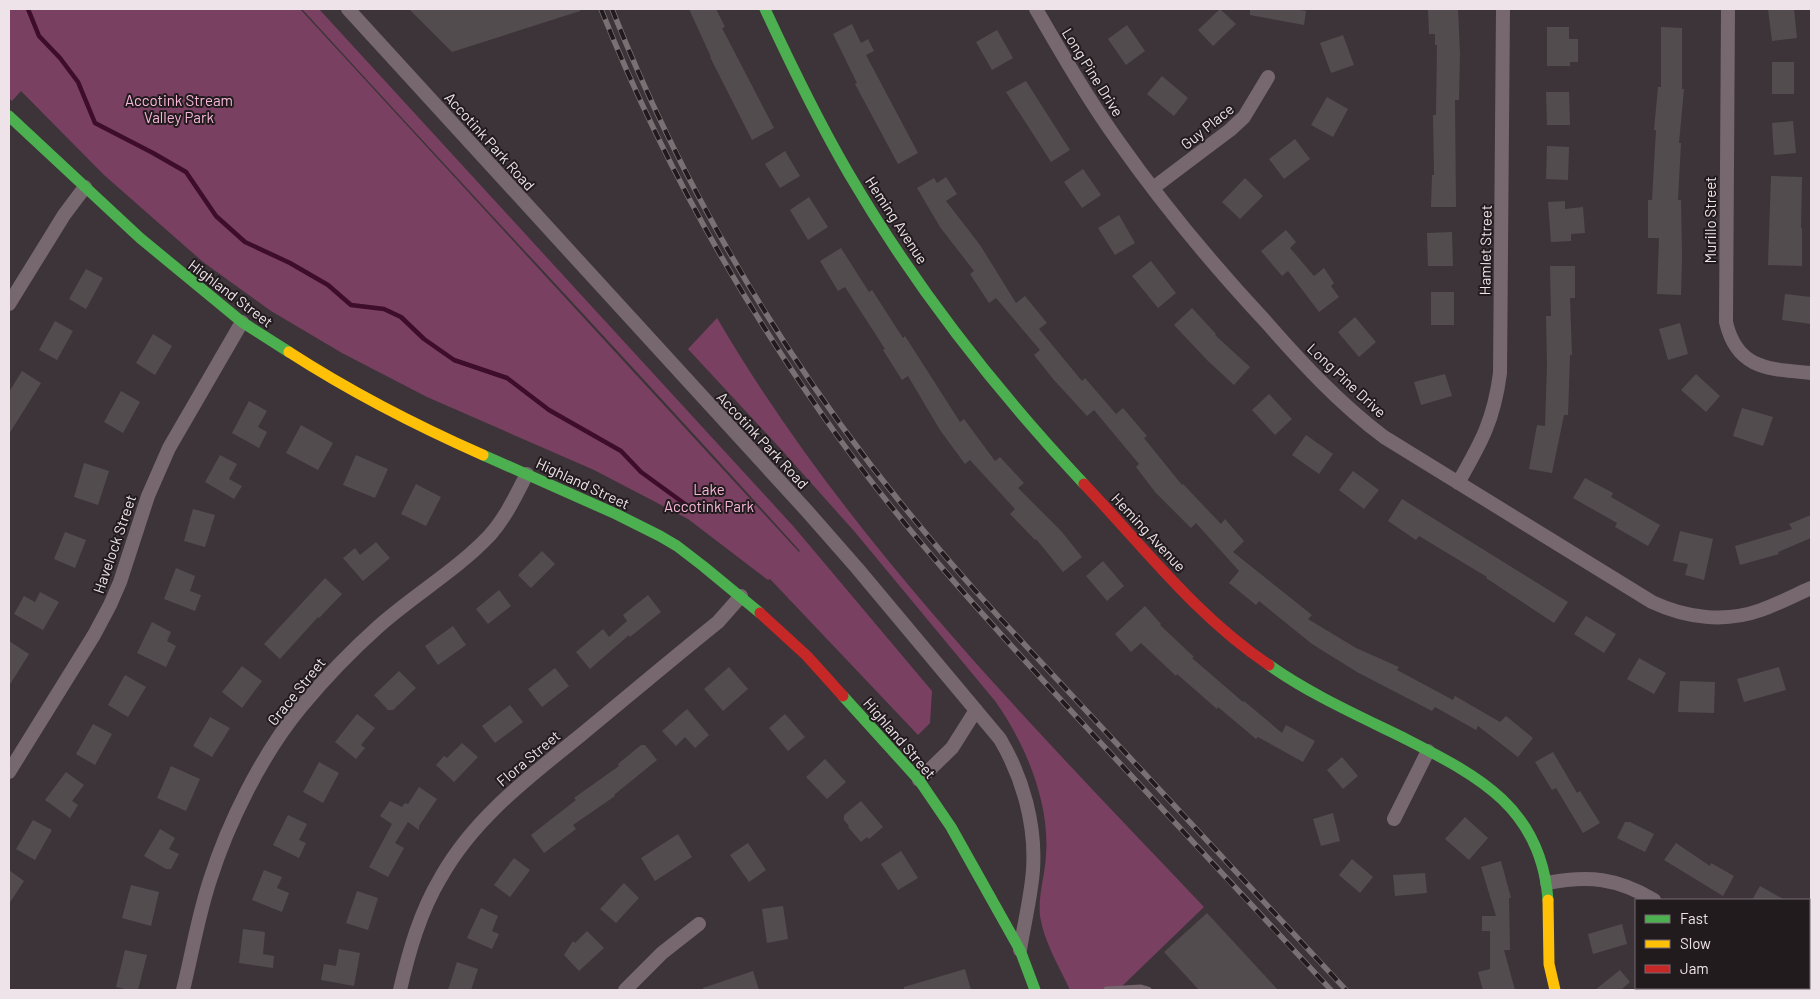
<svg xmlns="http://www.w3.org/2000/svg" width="1820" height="999" font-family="Barlow,sans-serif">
<rect width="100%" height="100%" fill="#3c3438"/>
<path fill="#794061" d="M9,9H300L799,552L800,551C636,369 467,190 302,9H319L794,527L932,691L930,723L918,735L770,579L768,580L688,519L594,470L427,397L342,353L271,311L203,262L104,175L21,91L12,101L9,98Z
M717,318C847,540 1029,722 1204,907L1118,990H1070C1059,966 1044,942 1040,916C1038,894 1045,876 1046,855C1050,802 1025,743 995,701L854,531L778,446L688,349Z"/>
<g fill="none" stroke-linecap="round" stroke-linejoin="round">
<path stroke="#3e0d2b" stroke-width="4.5" d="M28,9L39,36L60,58L78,82L95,123L153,153L186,172L216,216L245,242L290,263L328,285L351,305L384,309L401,317L424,339L454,360L507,378L549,410L621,451L641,472L685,504"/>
</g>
<path fill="#534c4f" d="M409,9H580V11L452,52Z
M689,9H716L725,27L722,28L774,128L752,140L710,57H711Z
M1220,9L1236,24L1213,46L1198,30Z
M1250,9H1300V10L1306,11L1304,25L1250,15Z
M1428,9H1458L1460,54L1459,100H1455L1456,207H1431L1432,175H1434L1433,115H1436L1437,45H1435V34H1429Z
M1768,9H1794L1797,38L1772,41Z
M852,24L861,43L868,39L874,51L866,55L918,153L898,164L855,84L857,83L833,34Z
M1127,25L1145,51L1126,65L1108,39Z
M1547,27H1569V39H1578V62H1570V66H1547Z
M1661,27L1682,28V89H1684L1679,143H1681L1678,200H1681L1682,256L1681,295L1657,294L1659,238H1648V200H1652L1656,130H1654L1658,87H1661Z
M997,30L1013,58L992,70L976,42Z
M1343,35L1354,65L1331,73L1320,43Z
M1772,62H1794V94H1772Z
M1162,76L1188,98L1174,116L1147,94Z
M1026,81L1070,150L1051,162L1006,92Z
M1546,92H1569L1570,125H1547Z
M1327,97L1348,109L1333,137L1311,125Z
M1793,121L1796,153L1774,155L1772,123Z
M1295,139L1310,159L1284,179L1269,159Z
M1547,146L1569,147L1568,180L1546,179Z
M785,151L800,176L780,188L765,164Z
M1083,169L1101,195L1082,208L1064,182Z
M1771,176L1802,177L1801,228H1802V266L1768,265Z
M946,177L957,194L946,201L980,245L1016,303L1025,296L1047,323L1039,329L1082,381L1085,378L1116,414L1123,408L1147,436L1144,438L1182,485L1183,484L1221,524L1225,519L1244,541L1233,552L1312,615L1308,619L1356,648L1399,667L1397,670L1453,700L1455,696L1500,722L1506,716L1533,738L1518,757L1478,726L1476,730L1435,707L1432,711L1357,672L1312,644L1259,601L1256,605L1229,583L1239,571L1196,523L1191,528L1155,492L1136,467L1139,464L1094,410L1087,416L1054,380L1034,355L1040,350L996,298L989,303L970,274L974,271L940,227L917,188L934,178L937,183Z
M1245,178L1263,196L1240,219L1222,202Z
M809,197L828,227L808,240L790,210Z
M1565,201V209L1583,207L1585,233L1571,234V241L1551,242L1548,202Z
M1119,215L1135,243L1115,255L1098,228Z
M1286,230L1296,242L1290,248L1314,276L1324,268L1334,283L1331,286L1339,297L1319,312L1288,271L1282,276L1261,251Z
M1452,232L1453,266H1428L1427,233Z
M841,248L869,292L872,290L903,338L905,336L960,422L964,419L995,461L1000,457L1024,483L1018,488L1062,532L1082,557L1063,572L1036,539L1035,540L1010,514L1015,509L970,460L965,464L940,430L908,376L902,380L883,350L885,349L845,287L838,291L820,261Z
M1151,261L1176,293L1158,308L1132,276Z
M1550,266H1575V298H1570L1572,355H1570L1568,415H1564L1552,473L1529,469L1537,425L1545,426L1547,364L1546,316H1551Z
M86,269L103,278L86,309L69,299Z
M1431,292H1454V325H1431Z
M1785,294L1811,297V324L1782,320Z
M1192,308L1216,334L1215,335L1250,367L1234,385L1208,361L1174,325Z
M1355,317L1376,342L1359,357L1338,332Z
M55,321L73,331L57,360L39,350Z
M1680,323L1688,354L1668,360L1659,329Z
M153,334L172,346L155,375L136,363Z
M22,371L41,383L9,434V392Z
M1445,374L1452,396L1421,405L1414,382Z
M1696,374L1720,396L1706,412L1681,390Z
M121,391L140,402L123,433L104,422Z
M1269,394L1292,419L1275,435L1252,410Z
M249,401L267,411L258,427L267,432L259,448L232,433Z
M1742,408L1773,417L1763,446L1733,436Z
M301,425L333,443L318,470L286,453Z
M1306,435L1333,454L1319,474L1292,455Z
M220,455L237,464L229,479L242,486L234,499L205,482Z
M356,455L388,469L375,498L343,485Z
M84,463L109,471L98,505L74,497Z
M1353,471L1379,490L1364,509L1339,490Z
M1585,478L1613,493L1611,497L1660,525L1648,546L1615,527L1617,523L1573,498Z
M416,484L441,497L426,526L401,514Z
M1402,499L1568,602L1554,623L1486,578L1487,577L1419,536L1416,540L1388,521Z
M193,509L215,515L205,547L184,541Z
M1811,515V538L1778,552L1779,554L1740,565L1735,546L1792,529L1789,524Z
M1680,531L1713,539L1704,580L1685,575L1688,564L1673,561Z
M65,532L86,540L75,568L54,559Z
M376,542L390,558L363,581L343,558L355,548L360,555Z
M542,551L555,564L531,588L518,575Z
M1103,561L1124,586L1107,601L1086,576Z
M176,568L195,576L190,591L201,595L195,611L164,599Z
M325,578L342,594L319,618L318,617L280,659L264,644Z
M499,590L511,606L488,624L476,609Z
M40,592L59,602L43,630L14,614L24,596L35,602Z
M648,595L661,612L630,637L629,635L590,669L576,652L603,629L609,637L627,621L623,615Z
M1145,606L1161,624L1160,625L1194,657L1192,658L1243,702L1244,701L1282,733L1286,725L1315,741L1303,762L1258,737L1256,739L1218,707L1217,709L1177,674L1176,676L1141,643L1131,652L1115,634Z
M1586,616L1616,634L1604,653L1574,634Z
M152,622L171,632L167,641L176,646L166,667L137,653Z
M453,626L466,645L438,665L425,646Z
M9,641L29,654L9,686Z
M1639,658L1666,673L1654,694L1627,679Z
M242,666L262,681L242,708L222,692Z
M729,667L748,689L723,711L704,689Z
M1779,667L1786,690L1744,702L1737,679Z
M555,668L569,686L542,707L528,689Z
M399,671L416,688L393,710H388L374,695Z
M125,675L146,687L128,717L108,705Z
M1680,681L1715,682L1714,713L1678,712Z
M510,705L523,722L495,743L482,726Z
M687,709L709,735L695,748L685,737L676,746L662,731Z
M357,714L375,728L361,745L365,748L356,759L335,742Z
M785,714L805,737L788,751L769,728Z
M210,717L230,728L212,757L193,746Z
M93,724L112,734L95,765L76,754Z
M462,743L478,757L454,782L436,765L444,756L447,758Z
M641,745H645L657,760L614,795L615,796L573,825L576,829L544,853L531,835L576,800L574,798L619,766L618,764Z
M1553,752L1577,793L1580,791L1600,823L1583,833L1556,788L1552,790L1535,762Z
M1342,757L1358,776L1343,789L1327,770Z
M825,759L846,782L827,799L806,777Z
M319,762L339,773L323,803L303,792Z
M171,766L200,779L186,811L157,798Z
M66,772L84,785L72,801L78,805L70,818L45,800Z
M419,787L437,799L419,826V830L408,822L395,843L404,848L388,877L369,867L392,824L380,816L390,801L402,807L405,803L408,804Z
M861,801L883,827L869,839L867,837L861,842L848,827L849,826L844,820V815Z
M1333,813L1340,841L1321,846L1313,819Z
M288,815L307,824L299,840L306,843L299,858L273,845Z
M1465,817L1488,838L1469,860L1445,839Z
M33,820L52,830L35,860L16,849Z
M1625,822H1630L1654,834L1645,852L1617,838Z
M160,829L175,838L169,849L179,854L171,869H166L144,856Z
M678,834L692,857L655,881L641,858Z
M748,843L766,870L749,882L730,855Z
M1676,843L1710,866L1711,863L1734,876L1723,896L1664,860Z
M901,851L918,878L898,890L881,864Z
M514,858L530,870L510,897L494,885Z
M1352,859L1373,877L1360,893L1339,875Z
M1501,861L1511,898H1509L1510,950H1504L1515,990H1483L1478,972L1490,969V931H1482V916H1496L1481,867Z
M9,870L24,881L9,904Z
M264,870L282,877L277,888L289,893L282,912L252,900Z
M1425,873L1427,893L1395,896L1393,875Z
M624,883L639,898L616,923L600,909Z
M131,885L159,892L151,926L122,918Z
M1760,886L1785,900H1752Z
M357,891L378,898L368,930L346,923Z
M783,906L788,939L767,943L762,909Z
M481,908L498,916L492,931L499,934L492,949L467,938Z
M1207,913L1278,990H1199L1164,952Z
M1622,924L1627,944L1593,954L1588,934Z
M243,929L265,932L263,954L274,956L273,968L239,963Z
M587,931L604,948L579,971L564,955L573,941L575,943Z
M339,949L360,953L354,986L321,980L324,964L336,966Z
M125,950L147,955L138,990H129L116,987Z
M457,962L478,969L471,990H448Z
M965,969L971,990H904V987Z
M1620,970L1630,982L1621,990H1595Z
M753,971L759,990H703V988Z"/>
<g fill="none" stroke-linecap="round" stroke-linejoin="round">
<path stroke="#77676f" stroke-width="7" d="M1107,990L1141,988L1148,990"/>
<path stroke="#77676f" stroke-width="14" d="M348,9L807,511L857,568L1000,739C1023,778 1036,825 1033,870C1031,897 1024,924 1020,950
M1036,9C1062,54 1088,99 1118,141C1163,205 1213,265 1267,323C1303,364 1340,404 1384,437L1652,602C1686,618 1725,623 1761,610C1778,604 1795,595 1811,588
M1728,9L1726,322C1737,370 1770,369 1811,373
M1153,188L1230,130L1244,117L1268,77
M9,304L64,215L85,187
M1458,483C1481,443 1494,420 1500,373L1503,9
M9,772L94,635L110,605L120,582L148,496L169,448L242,322
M919,780L952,748L976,710
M1394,819L1428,751
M1547,883C1589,875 1617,878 1654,900
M1797,988L1801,990
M183,990C192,954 198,916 210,880C228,823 262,754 301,707C325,678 351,651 379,626C415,594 457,570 490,535C506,517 516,495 527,474
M400,990C409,951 420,912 441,877C474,818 529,777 581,735C627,697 672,659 718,622L741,596
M625,990L662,953L699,924"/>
<path stroke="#4caf50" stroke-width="11" d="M765,9C791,65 818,121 849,174C915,287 995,389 1084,484
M9,116L140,238L242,322L289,352
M483,455L616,514L660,536L677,546L703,566L760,613
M1269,665C1310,694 1357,715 1402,737C1476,775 1541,806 1548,900
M843,696L919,780L951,827L1020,950L1035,990"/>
<path stroke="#ffc107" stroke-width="11" d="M289,352C351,392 415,425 483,455
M1548,900L1549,964L1555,990"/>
<path stroke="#c62828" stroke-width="11" d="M1084,484C1144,547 1196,616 1269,665
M760,613L807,656L843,696"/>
<g stroke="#797074" stroke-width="5.5">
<path id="rail" d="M601,9C662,162 744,307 841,441C915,543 1001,635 1086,727C1168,815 1249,903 1331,990
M612,9C676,171 765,326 870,464C911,517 954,568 999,617L1346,990"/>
</g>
<use href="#rail" stroke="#221b1e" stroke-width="4" stroke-dasharray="11" stroke-linecap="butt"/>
</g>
<g text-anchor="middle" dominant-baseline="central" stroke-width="4" stroke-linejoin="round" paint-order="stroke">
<g font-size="15" fill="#ede3e8" stroke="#221b1e">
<text transform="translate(1093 72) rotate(58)">Long Pine Drive</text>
<text transform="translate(1207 126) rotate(-39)">Guy Place</text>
<text transform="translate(490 141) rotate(48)">Accotink Park Road</text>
<text transform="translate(897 220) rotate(57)">Heming Avenue</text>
<text transform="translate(1710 220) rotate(-90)">Murillo Street</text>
<text transform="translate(1485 250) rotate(-89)">Hamlet Street</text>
<text transform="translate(231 293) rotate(37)">Highland Street</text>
<text transform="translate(1347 380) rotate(43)">Long Pine Drive</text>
<text transform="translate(763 440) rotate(47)">Accotink Park Road</text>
<text transform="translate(583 483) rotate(25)">Highland Street</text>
<text transform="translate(1149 532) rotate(47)">Heming Avenue</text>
<text transform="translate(114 544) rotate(-71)">Havelock Street</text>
<text transform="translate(296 691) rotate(-51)">Grace Street</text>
<text transform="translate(900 738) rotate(49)">Highland Street</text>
<text transform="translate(528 758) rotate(-40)">Flora Street</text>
</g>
<g font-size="15" fill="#f9b8da" stroke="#221b1e">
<text x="179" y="100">Accotink Stream<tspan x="179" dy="17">Valley Park</tspan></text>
<text x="709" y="489">Lake<tspan x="709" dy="17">Accotink Park</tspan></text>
</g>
</g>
<rect width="1820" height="999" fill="none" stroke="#ede3e8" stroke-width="20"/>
<rect x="1635" y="899" width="175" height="90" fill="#221b1e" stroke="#736b6f"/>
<rect x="1645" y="915" width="25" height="8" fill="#4caf50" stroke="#736b6f"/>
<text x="1680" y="924" font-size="15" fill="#ede3e8">Fast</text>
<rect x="1645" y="940" width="25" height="8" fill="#ffc107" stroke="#736b6f"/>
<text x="1680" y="949" font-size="15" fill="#ede3e8">Slow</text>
<rect x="1645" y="965" width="25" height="8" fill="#c62828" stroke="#736b6f"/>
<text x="1680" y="974" font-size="15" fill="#ede3e8">Jam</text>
</svg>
